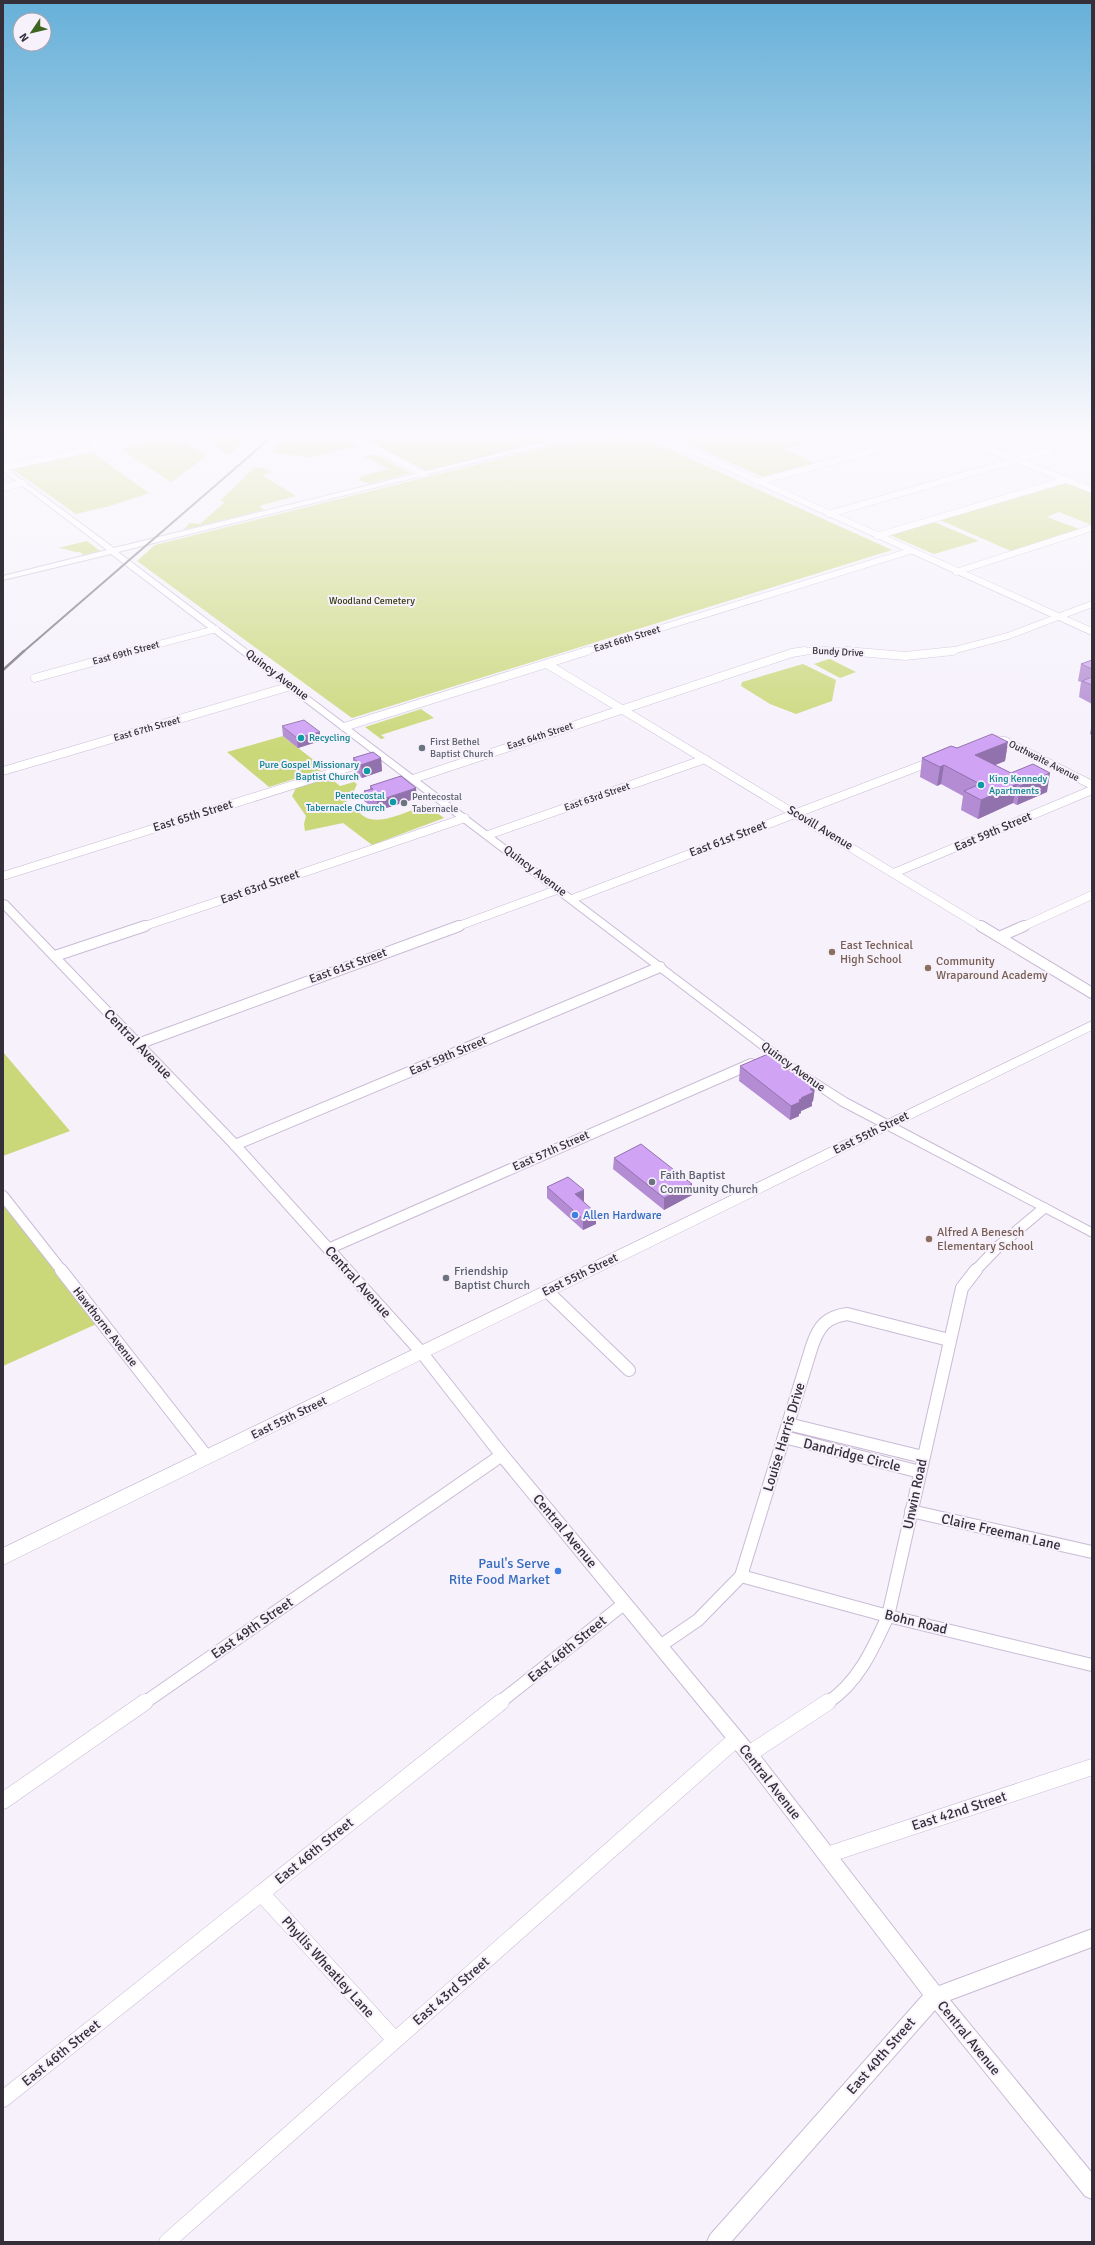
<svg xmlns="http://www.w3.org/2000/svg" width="1095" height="2245" font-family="Signika,sans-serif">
<rect width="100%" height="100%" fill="#f6f1fb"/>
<path fill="#cbd87a" d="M194,433H254L229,455Z
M289,433H336L359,446L310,458L272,452Z
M354,433H581L423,471Z
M603,433H633L892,550L352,718L137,561L155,545Z
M663,433H845L784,449L814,463L763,477Z
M176,436L207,456L171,482L121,449Z
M91,452L149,493L110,506L76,514L12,469Z
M374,454L411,473L369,484L359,480L362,476L388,469L371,459L362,457Z
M254,468H263L272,472L262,475L296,496L259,506L264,510L183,530L190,523L200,524L225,502L220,501Z
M1065,482L1092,493V525L1059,512L1047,517L1079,529L1011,551L940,520Z
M934,522L979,541L934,554L890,535Z
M87,541L100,551L83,555L80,552C73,553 66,548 58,548Z
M829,659H830L856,672L840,678L814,664Z
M803,664L836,680L832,701L796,714L770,704L741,686L742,682Z
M421,709L434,718L381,735L385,738L381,739L365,727Z
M283,736L325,769L269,787L227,752Z
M328,776L340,786L354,782L357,784L350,800L343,803L351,810L357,808C368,833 407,811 426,805L444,818L372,845L343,823L305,831L304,824L306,816L292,796L297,786Z
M3,1052L70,1131L3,1156Z
M3,1196L101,1322L3,1366Z"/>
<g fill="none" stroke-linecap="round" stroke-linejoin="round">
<g stroke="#c9bbd5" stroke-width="7">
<path id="minor-far4" d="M79,433L100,447
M348,433L424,474
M949,433L1092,490
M3,468L100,447
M757,482L939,433
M3,488L23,483
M829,514L1051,450
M877,536L1065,480
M956,572L1092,528
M129,652L216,629
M584,652L910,551
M796,652L824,650L858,652
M948,652L1008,636L1092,604"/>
</g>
<g stroke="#c9bbd5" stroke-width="9">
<path id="minor-far3" d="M846,651L905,656L953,651
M547,664L982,927
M35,678L133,651
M344,727L587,651
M995,740L1005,741L1092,785
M3,771L291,686
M413,779L792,653L804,651
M488,835L705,759
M894,873L1092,790
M3,876L366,762
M572,899L933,761
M142,927L465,818
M456,927L559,889
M1022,927L1092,895"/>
</g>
<g stroke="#c9bbd5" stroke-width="12">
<path id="minor-far2" d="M981,926L1092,993
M999,937L1024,926
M55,956L145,926
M138,1044L459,926
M235,1145L660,967
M3,1196L62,1271
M328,1249L751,1064
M975,1271L1000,1245L1044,1208"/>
</g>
<g stroke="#c9bbd5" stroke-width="14">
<path id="minor-far1" d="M61,1270L207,1457
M547,1291L629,1370
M788,1424L923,1457
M784,1437L920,1472
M911,1511L1092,1552
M741,1576L888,1616L1092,1665
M660,1646L698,1620L741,1576L812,1346C819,1326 826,1317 847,1314L949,1340
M144,1703L502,1455
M499,1703L625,1603
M827,1703C858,1683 873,1649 888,1616L962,1288L976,1270"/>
</g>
<g stroke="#c9bbd5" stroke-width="17">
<path id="minor" d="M749,1754L828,1702
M3,1801L145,1702
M827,1855L1092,1767
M261,1893L395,2040
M3,2099L501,1702
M167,2242L736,1739"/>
</g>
<g stroke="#c9bbd5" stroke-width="2">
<path id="tertiary" d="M581,433H593L118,552L802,1070L848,1099L1092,1228V1237L840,1105L794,1074L111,554L3,580V576L107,550L3,471V466L114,548Z
M3,900L7,901L239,1142L427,1350L507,1451L755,1749L939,1986L1092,1929V1947L950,2000L1092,2173V2199L1085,2196L935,2010L731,2242H707L710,2235L923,1995L743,1759L497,1459L417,1356L231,1148L3,909Z"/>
</g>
<g stroke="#c9bbd5" stroke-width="1">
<path id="primary" d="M645,433H657L1092,628V635Z
M1092,1021V1030L3,1565V1548Z"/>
</g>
<use href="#minor-far4" stroke="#fff" stroke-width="6"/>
<use href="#minor-far3" stroke="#fff" stroke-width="8"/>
<use href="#minor-far2" stroke="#fff" stroke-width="10"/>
<use href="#minor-far1" stroke="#fff" stroke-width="12"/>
<use href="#minor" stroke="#fff" stroke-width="16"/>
<use href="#tertiary" fill="#fff" fill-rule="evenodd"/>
<use href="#primary" fill="#fff" fill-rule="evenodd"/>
<path stroke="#726c76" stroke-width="2" d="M23,652L276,433"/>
<path stroke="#726c76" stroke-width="2.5" d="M3,670L24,651"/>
</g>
<path fill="#b38cd3" d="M1092,660V704L1079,697L1081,682L1078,681L1081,664Z
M1092,723V735L1090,734Z
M282,726L320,732V741L298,748L283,736Z
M1008,742L1005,761L995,765L1047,792L1017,805L1013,803L978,819L961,810L963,796L941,784L937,786L920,777L922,758L957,748Z
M353,758H381L382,771L362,778L354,771Z
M370,786L417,798L377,811L364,801V791L370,789Z
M740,1066L815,1087L813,1101L812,1102V1106L801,1111V1113L799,1114V1116L790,1120L739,1081Z
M614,1158L692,1184V1195L664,1210L613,1169Z
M547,1187L584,1202L596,1224L583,1230L547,1198Z"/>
<path fill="#9272ac" d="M320,732V741L298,748L297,738Z
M1008,742L1005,761L973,774L975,755Z
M381,758L382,771L362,778L361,765Z
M944,765L941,784L937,786L940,767Z
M1050,773L1047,792L1017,805L1020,786Z
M1017,784L1013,803L978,819L981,800Z
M416,788L417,798L377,811V801Z
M815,1087L813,1101L812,1102V1106L801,1111V1113L799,1114V1116L790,1120L791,1106L810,1089Z
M692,1184V1195L664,1210V1198Z
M584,1190V1202L575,1194Z
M596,1213V1224L583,1230V1219Z"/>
<path fill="#d0a3f5" stroke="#9272ac" d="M1092,660V669L1081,664Z
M1092,677V685L1082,681Z
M304,720L320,732L297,738L282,726Z
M992,734L1008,742L975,755L1011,773L1033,764L1050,773L1020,786L1017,784L981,800L964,791L980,784L944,765L940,767L922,758L951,746L957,748Z
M373,752L381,758L361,765L353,758Z
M401,776L416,788L377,801L364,791L373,789L370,786Z
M768,1054L815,1087L810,1089L814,1092L801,1098L802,1099L799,1100L800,1102L791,1106L740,1066Z
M641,1144L692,1184L664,1198L614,1158Z
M568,1177L584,1190L575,1194L596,1213L583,1219L547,1187Z"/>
<linearGradient id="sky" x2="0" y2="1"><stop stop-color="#66b0d8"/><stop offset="0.58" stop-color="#fbf9fd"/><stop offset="1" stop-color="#fbf9fd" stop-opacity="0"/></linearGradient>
<rect width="1095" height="748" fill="url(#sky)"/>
<g fill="#0f9aa8" stroke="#f6f1fb" stroke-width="1.5">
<circle cx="301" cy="738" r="4"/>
<circle cx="367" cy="771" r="4"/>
<circle cx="981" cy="785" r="4"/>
<circle cx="393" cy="802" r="4"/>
</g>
<g fill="#6b7280" stroke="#f6f1fb" stroke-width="1.5">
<circle cx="422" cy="748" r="4"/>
<circle cx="404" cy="803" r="4"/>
<circle cx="652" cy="1182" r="4"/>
<circle cx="446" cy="1278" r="4"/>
</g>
<g fill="#8d6e63" stroke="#f6f1fb" stroke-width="1.5">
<circle cx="832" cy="952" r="4"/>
<circle cx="928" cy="968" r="4"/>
<circle cx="929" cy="1239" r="4"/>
</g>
<g fill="#3f7fe0" stroke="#f6f1fb" stroke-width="1.5">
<circle cx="575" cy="1215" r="4"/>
<circle cx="558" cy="1571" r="4"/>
</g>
<g text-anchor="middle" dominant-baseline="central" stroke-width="4" stroke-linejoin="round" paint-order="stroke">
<g font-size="10" fill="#373c13" stroke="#f6f1fb">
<text x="372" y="601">Woodland Cemetery</text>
</g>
<g font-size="10" fill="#352f39" stroke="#f6f1fb">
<text transform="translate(627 639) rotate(-17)">East 66th Street</text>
<text transform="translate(838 652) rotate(3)">Bundy Drive</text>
<text transform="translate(126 653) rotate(-15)">East 69th Street</text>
<text transform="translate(147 729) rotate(-16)">East 67th Street</text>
<text transform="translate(540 736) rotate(-18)">East 64th Street</text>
<text transform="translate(1044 761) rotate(27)">Outhwaite Avenue</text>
<text transform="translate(597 797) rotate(-19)">East 63rd Street</text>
</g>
<g font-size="10" fill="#0d838f" stroke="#f6f1fb" text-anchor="start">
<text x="309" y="738">Recycling</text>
<text x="359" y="765" text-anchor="end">Pure Gospel Missionary<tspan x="359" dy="12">Baptist Church</tspan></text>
<text x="989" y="779">King Kennedy<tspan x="989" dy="12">Apartments</tspan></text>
<text x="385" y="796" text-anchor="end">Pentecostal<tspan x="385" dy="12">Tabernacle Church</tspan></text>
</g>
<g font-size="10" fill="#5b616d" stroke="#f6f1fb" text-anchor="start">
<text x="430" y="742">First Bethel<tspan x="430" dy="12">Baptist Church</tspan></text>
<text x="412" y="797">Pentecostal<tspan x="412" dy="12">Tabernacle</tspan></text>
</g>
<g font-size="12" fill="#352f39" stroke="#f6f1fb">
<text transform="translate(277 675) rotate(37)">Quincy Avenue</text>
<text transform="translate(193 816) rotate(-17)">East 65th Street</text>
<text transform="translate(820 828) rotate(31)">Scovill Avenue</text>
<text transform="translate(993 832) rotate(-23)">East 59th Street</text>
<text transform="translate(728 839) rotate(-21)">East 61st Street</text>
<text transform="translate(535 871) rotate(37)">Quincy Avenue</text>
<text transform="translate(260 887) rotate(-19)">East 63rd Street</text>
<text transform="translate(348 966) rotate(-20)">East 61st Street</text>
<text transform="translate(448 1056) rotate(-23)">East 59th Street</text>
<text transform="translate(793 1067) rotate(36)">Quincy Avenue</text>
<text transform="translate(871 1133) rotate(-26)">East 55th Street</text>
<text transform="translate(551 1151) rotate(-24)">East 57th Street</text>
<text transform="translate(580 1275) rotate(-26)">East 55th Street</text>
<text transform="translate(105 1327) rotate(52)">Hawthorne Avenue</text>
<text transform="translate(289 1418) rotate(-26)">East 55th Street</text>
</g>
<g font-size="12" fill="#785e54" stroke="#f6f1fb" text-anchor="start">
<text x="840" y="945">East Technical<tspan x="840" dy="14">High School</tspan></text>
<text x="936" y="961">Community<tspan x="936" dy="14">Wraparound Academy</tspan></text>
<text x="937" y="1232">Alfred A Benesch<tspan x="937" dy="14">Elementary School</tspan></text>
</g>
<g font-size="12" fill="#5b616d" stroke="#f6f1fb" text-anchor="start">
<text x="660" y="1175">Faith Baptist<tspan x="660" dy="14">Community Church</tspan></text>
<text x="454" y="1271">Friendship<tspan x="454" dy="14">Baptist Church</tspan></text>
</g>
<g font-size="12" fill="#366cbe" stroke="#f6f1fb" text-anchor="start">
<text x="583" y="1215">Allen Hardware</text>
</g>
<g font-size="14" fill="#352f39" stroke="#f6f1fb">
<text transform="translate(138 1044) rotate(46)">Central Avenue</text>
<text transform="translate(358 1282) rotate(48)">Central Avenue</text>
<text transform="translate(784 1437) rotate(-73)">Louise Harris Drive</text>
<text transform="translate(852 1455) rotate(14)">Dandridge Circle</text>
<text transform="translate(915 1494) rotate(-78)">Unwin Road</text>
<text transform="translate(565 1531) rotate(50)">Central Avenue</text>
<text transform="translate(1001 1532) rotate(13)">Claire Freeman Lane</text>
<text transform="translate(916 1622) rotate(14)">Bohn Road</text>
<text transform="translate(252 1628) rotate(-35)">East 49th Street</text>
<text transform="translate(567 1649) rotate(-39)">East 46th Street</text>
<text transform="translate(770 1782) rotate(52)">Central Avenue</text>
<text transform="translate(959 1811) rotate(-18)">East 42nd Street</text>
<text transform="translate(314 1851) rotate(-39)">East 46th Street</text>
<text transform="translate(328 1967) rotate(48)">Phyllis Wheatley Lane</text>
<text transform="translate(451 1991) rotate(-41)">East 43rd Street</text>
<text transform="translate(969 2038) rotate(51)">Central Avenue</text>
<text transform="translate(61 2053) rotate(-39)">East 46th Street</text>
<text transform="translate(881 2056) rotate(-49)">East 40th Street</text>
</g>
<g font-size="14" fill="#366cbe" stroke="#f6f1fb" text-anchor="end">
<text x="550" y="1563">Paul's Serve<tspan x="550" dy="16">Rite Food Market</tspan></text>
</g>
</g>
<rect width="1095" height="2245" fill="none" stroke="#352f39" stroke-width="8"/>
<g transform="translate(32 32) rotate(235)"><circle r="19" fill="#f6f1fb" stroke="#a9a3ad"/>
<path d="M0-3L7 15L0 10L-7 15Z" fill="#3e6621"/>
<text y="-6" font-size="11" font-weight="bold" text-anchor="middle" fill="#352f39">N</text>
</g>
</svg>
